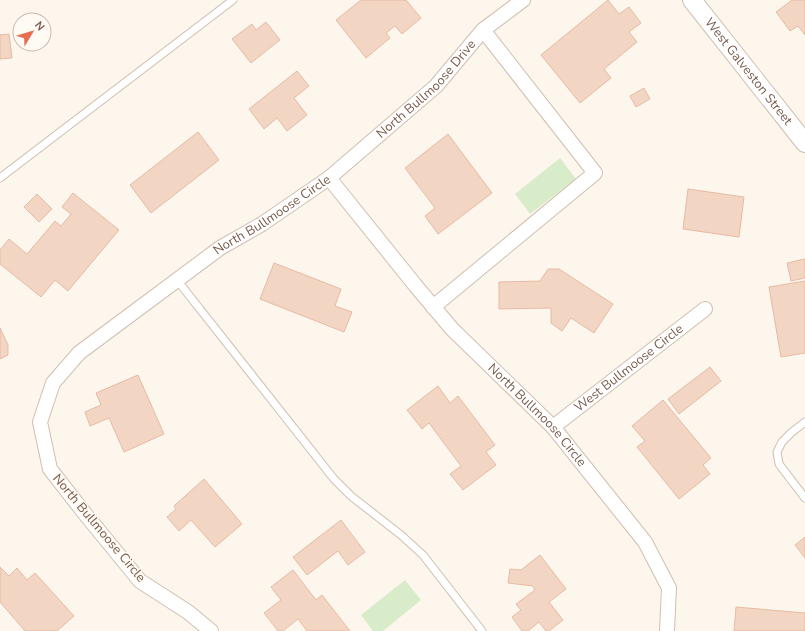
<svg xmlns="http://www.w3.org/2000/svg" width="805" height="631" font-family="'Nunito Sans',sans-serif">
<rect width="100%" height="100%" fill="#fdf6ec"/>
<path fill="#d8ecc9" d="M560,158L576,179L530,214L515,194Z
M405,580L421,600L383,631H373L361,615Z"/>
<path fill="#f3d5c3" stroke="#e6bba3" d="M361,0H406L421,18L402,34L395,26L386,33L390,38L366,58L336,20Z
M608,0L619,14L629,7L641,23L629,32L637,42L604,69L611,78L580,103L541,55Z
M792,0H805V35L798,26L790,31L776,12Z
M266,22L280,40L251,63L232,39L252,24L256,30Z
M0,34L1,35L9,34L12,58L0,59Z
M297,71L309,86L294,98L307,115L287,131L277,118L264,129L249,109Z
M644,88L650,99L636,107L630,96Z
M198,132L219,160L151,213L130,185Z
M448,134L492,193L438,234L425,216L435,208L405,168Z
M688,189L744,197L739,237L683,229Z
M73,193L119,230L68,291L55,280L41,297L0,264V250L9,239L27,254L55,221L61,226L71,214L62,207Z
M37,194L52,209L39,222L24,207Z
M805,259V278L791,281L787,263Z
M274,263L341,289L335,306L352,312L344,332L260,299Z
M548,269H559L613,304L594,333L571,318L562,331L551,323V308L499,309V282L540,281Z
M805,281V353L781,357L769,287Z
M0,328L8,345V355L0,359Z
M710,367L721,381L679,414L668,399Z
M138,375L164,434L124,452L109,418L90,426L85,412L101,405L96,393Z
M438,386L450,403L458,396L495,445L486,452L496,465L463,490L450,474L461,466L429,423L422,429L407,410Z
M663,400L711,458L703,465L710,474L679,499L637,447L645,441L632,426Z
M204,479L242,524L215,547L191,520L179,531L167,517L176,509L174,506Z
M341,520L365,552L348,565L338,551L307,575L293,557Z
M805,537V558L795,545Z
M540,555L566,589L549,602L563,620L549,631H546L539,622L528,631H522L512,617L521,610L516,604L535,590L533,586L508,583L510,569L521,570Z
M0,567L9,576L17,568L27,580L35,573L74,616L57,631H25L0,602Z
M293,570L316,600L322,595L350,631H307L298,619L283,631H278L264,613L281,600L271,587Z
M736,607L805,613V631H734Z"/>
<g fill="none" stroke-linecap="round" stroke-linejoin="round">
<g stroke="#d1beb0" stroke-width="9">
<path id="service" d="M0,178L233,0
M177,280L334,479L351,496L401,535L423,555L482,631
M805,422L792,432L782,442L777,452L779,464L805,498"/>
</g>
<g stroke="#d1beb0" stroke-width="16">
<g id="minor">
<path id="s1" d="M329,178L415,285L452,329L553,427L645,542L669,588L667,631"/>
<path d="M433,307L595,173L483,30"/>
<path id="s2" d="M553,427L705,309"/>
<path id="s3" d="M211,631L188,612L140,581L86,515L50,469L40,422L53,383L79,353L220,248L262,224L329,178L436,86L483,30L523,0"/>
</g>
</g>
<g stroke="#d1beb0" stroke-width="20">
<g id="tertiary">
<path id="s4" d="M692,0L805,143"/>
</g>
</g>
<use href="#service" stroke="#fff" stroke-width="7"/>
<use href="#minor" stroke="#fff" stroke-width="14"/>
<use href="#tertiary" stroke="#fff" stroke-width="18"/>
</g>
<g text-anchor="middle" dominant-baseline="central" stroke-width="3" stroke-linejoin="round" paint-order="stroke">
<g font-size="13" fill="#7a5c4d" stroke="#fffaf3">
<text stroke="none"><textPath href="#s4" startOffset="91">West Galveston Street</textPath></text>
<text stroke="none"><textPath href="#s3" startOffset="797">North Bullmoose Drive</textPath></text>
<text stroke="none"><textPath href="#s3" startOffset="597">North Bullmoose Circle</textPath></text>
<text stroke="none"><textPath href="#s2" startOffset="96">West Bullmoose Circle</textPath></text>
<text stroke="none"><textPath href="#s1" startOffset="316">North Bullmoose Circle</textPath></text>
<text transform="translate(99 528) rotate(50)">North Bullmoose Circle</text>
</g>
</g>
<g transform="translate(32 32) rotate(52)"><circle r="19" fill="#fffaf3" stroke="#cabbb1"/>
<path d="M0-3L7 15L0 10L-7 15Z" fill="#e76f51"/>
<text y="-6" font-size="11" font-weight="bold" text-anchor="middle" fill="#7a5c4d">N</text>
</g>
</svg>
